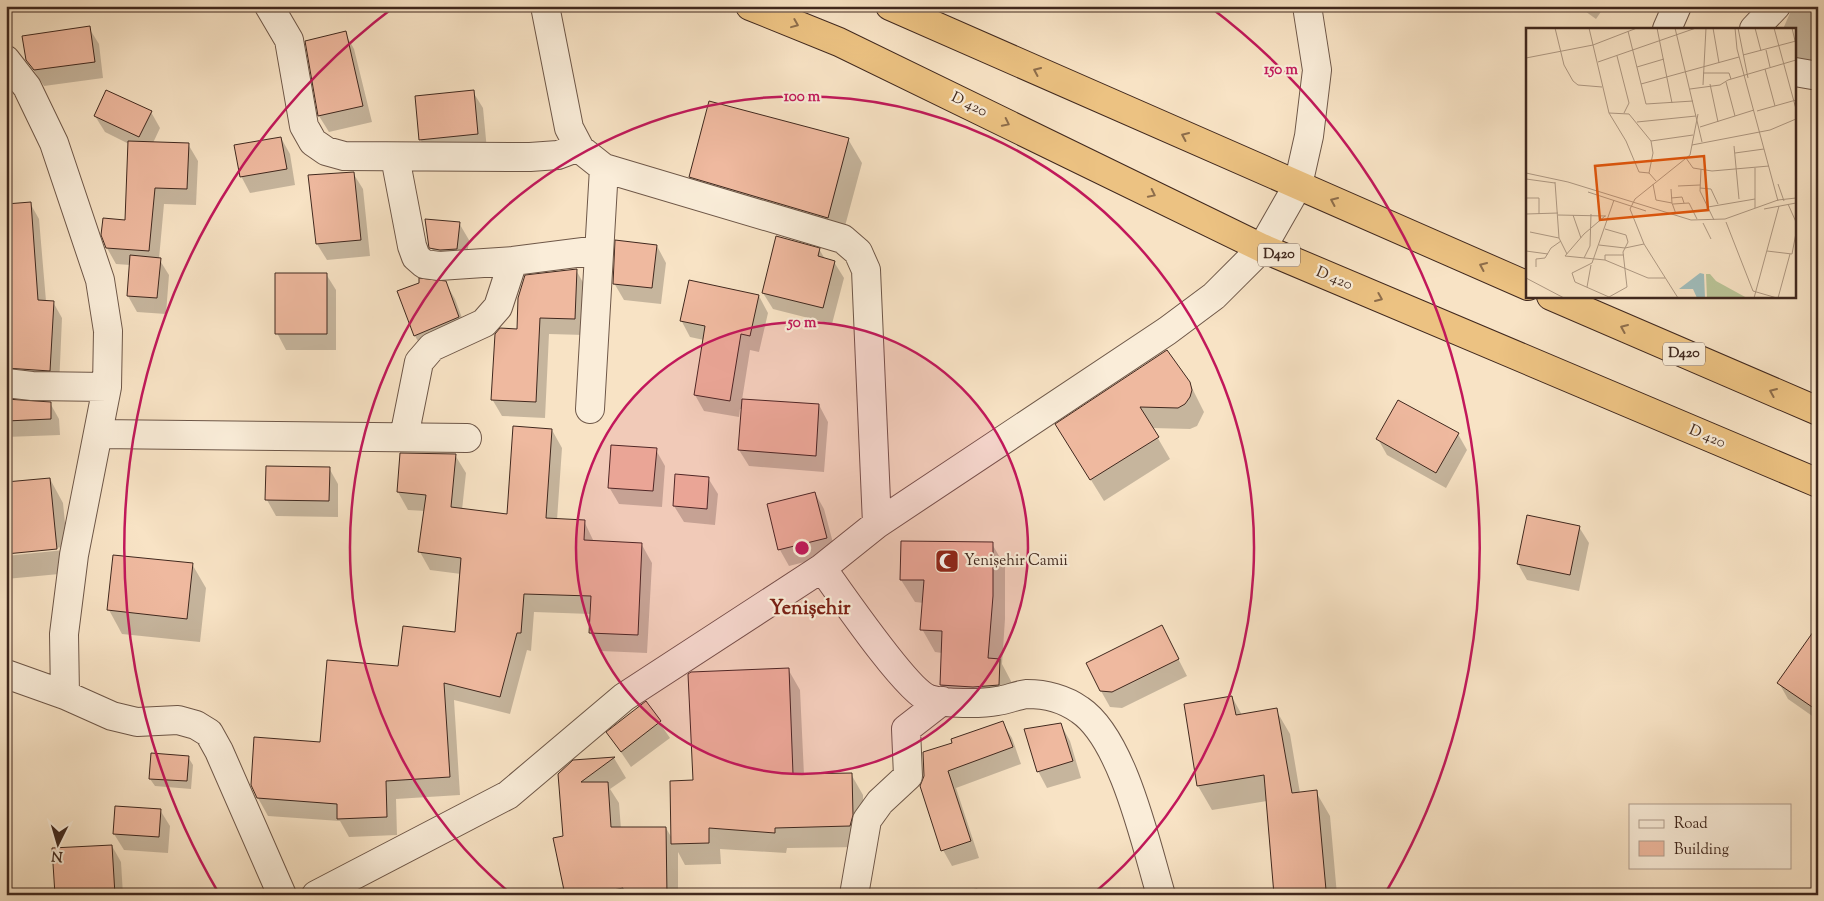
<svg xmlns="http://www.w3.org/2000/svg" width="1824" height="901" font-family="'Sorts Mill Goudy',serif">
<rect width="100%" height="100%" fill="#f8e3c5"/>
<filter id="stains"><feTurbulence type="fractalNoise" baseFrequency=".004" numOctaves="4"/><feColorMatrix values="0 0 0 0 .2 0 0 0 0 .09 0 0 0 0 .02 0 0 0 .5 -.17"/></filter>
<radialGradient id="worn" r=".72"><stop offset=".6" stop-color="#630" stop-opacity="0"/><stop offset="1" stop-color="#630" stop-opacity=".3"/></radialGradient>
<path fill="#0003" d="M1578,6H1605L1596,19Z
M1793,6H1818V74L1795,71V29H1783Z
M89,28L99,44L103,78L44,86L27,60Z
M345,33L354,49L372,122L329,132L319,116L306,42Z
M473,92L483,108L487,150L429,155L420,139Z
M151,112L160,128L153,143L188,144L198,161L196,205L164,204L159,259L169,275L166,314L137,312L128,296L130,265L116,264L107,248L126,221L129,144L105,132L95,116Z
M281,138L290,154L295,185L250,193L241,176Z
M848,139L862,163L841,241L704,201L690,177Z
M353,173L363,189L370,256L327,260L317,244L310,176Z
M30,203L39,219L46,301L53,302L62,318L59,387L6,377V205Z
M459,223L469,240L466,265L440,264L431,247Z
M657,246L666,263L661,304L624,300L614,283Z
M819,249L825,259L834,262L844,278L832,324L773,309L763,293Z
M576,270L585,286L584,335L549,334L545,418L502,416L492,399L518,330Z
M326,274L336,290V350H286L277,333Z
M445,282L455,299L468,334L424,352L415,336Z
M759,296L768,313L759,352L750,350L742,400L819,405L828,422L824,472L749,466L739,450L742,409H740L739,417L704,411L695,395L704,340L690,337L681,320Z
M1189,382L1204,412L1197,426L1190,429L1152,428L1170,459L1104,501L1057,425Z
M6,400L50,403L59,419L60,435L6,437Z
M552,430L562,448L557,520L584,521L594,542L642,545L652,563L647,653L601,651L590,633L591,614L534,612L531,651L527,650L510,714L454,700L460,795L396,799L397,835L349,837L340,821L268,816L258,798L321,743L399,667L457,634L461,574L430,570L420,552L425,511L408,510L398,492L455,455L466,473L462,510L508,516Z
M1458,434L1467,450L1446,488L1387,455L1378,439Z
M656,450L665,466L662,507L619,504L609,487Z
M267,467L329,468L338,484V517L276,516L267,500Z
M708,478L718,494L715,525L684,522L674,506Z
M50,479L63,503L70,573L6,579V556L64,550V547L6,553Z
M815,493L824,509L836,554L789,566L780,550L768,505Z
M1579,527L1589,543L1579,591L1527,580L1518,564Z
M992,544L1005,566V619L1002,664L1012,683L1011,707L954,708L941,685L942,653L935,652L922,629L924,603L915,602L901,580Z
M192,564L206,588L200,642L122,634L109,610Z
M1162,627L1187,676L1122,708L1110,707L1101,691Z
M1818,646V720L1788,699L1779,683Z
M788,669L800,690L804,775L851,774L863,795L864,836L862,847L787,848L786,853L720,849L721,864L685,865L678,852V895H567L564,837L574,761L614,758L626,778L610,789L619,803L621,829L666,828L673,840L694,781Z
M1232,697L1242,715L1276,710L1290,734L1300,793L1316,792L1330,816L1337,895H1290L1332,891V889L1276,895L1267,801L1212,810L1198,786L1185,705Z
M646,703L670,738L631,767L608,733Z
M1002,722L1012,738L1021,764L956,788L979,858L952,866L943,850L921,786L954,744Z
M1061,725L1070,741L1081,778L1047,788L1038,771Z
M188,757L193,765L191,789L155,786L150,779Z
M160,810L170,826L168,853L124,850L114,834Z
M112,846L121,862L123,895H56Z
M977,888L981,895H952Z"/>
<path fill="#efb99f" stroke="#40281e" d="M90,26L95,62L34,70L26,60L22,36Z
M346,31L363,106L318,116L305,41Z
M106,90L152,111L139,137L94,116Z
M474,90L478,134L419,140L415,96Z
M709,101L849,138L828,218L689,177Z
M281,137L287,169L240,177L234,145Z
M128,141L189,143L187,189L155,188L149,251L106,248L101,235L103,218L125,220Z
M354,172L361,240L316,244L308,175Z
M31,202L38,300L54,301L50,371L6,368V204Z
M425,219L460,222L457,249L440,250L429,248Z
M776,236L820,248L818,256L835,261L823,308L762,293Z
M615,240L657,245L652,288L613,284Z
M130,255L161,258L157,298L127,296Z
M577,269L575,319L540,318L536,402L491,400L495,334L500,328L517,329L518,298L525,275Z
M275,273H327V334H275Z
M419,278L446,281L459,317L414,336L397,291L419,283Z
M689,280L759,295L750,336L741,334L730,401L694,395L705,326L680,321Z
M1167,350L1190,382L1192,390L1190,397L1185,404L1178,408L1140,407L1159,437L1090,480L1055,424Z
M6,399L51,402V419L6,421Z
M742,399L819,404L816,456L738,450Z
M1398,400L1459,433L1436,473L1376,439Z
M513,426L552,429L546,518L585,520L584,540L642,543L638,635L589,633L591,596L524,594L521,633H517L500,697L444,683L450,777L386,781L387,817L337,819V804L257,798L251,785L254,737L320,742L327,660L398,666L403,626L455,632L461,558L418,552L426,495L397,492L400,453L456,454L451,507L507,514Z
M611,445L657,448L653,491L608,488Z
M266,466L330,467L329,501L265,500Z
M675,474L709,477L707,509L673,506Z
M50,478L57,549L6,554V482Z
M815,492L827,538L778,550L767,504Z
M1527,515L1580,526L1570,575L1517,564Z
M901,541L993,542V596L988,658L1000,659L999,685L973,687L940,685L942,631L920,630L924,580H900Z
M113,555L193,563L187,619L107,610Z
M1162,625L1179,659L1112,692L1100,691L1086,663Z
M1818,625V711L1777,683Z
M789,668L793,774L852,773L853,815L850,826L775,828V833L709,828V843L671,844L670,781L693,780L688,674L691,672Z
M1232,696L1236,715L1277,708L1292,793L1317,790L1326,890L1274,895L1264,775L1197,786L1184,704Z
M646,701L661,721L621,752L606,732Z
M1003,721L1013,747L948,771L971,841L941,851L920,786L924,776L923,752L952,743L951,739Z
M1061,723L1073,761L1037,772L1024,729Z
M151,753L189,756L187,781L149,779Z
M615,757L581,782H608L611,827H666L667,895H623V888L589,895H565L553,838L563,836L558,774L573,760Z
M115,806L161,809L159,837L113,834Z
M112,845L115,895H55L52,848Z"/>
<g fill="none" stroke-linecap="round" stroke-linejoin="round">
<g stroke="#6e5748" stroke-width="30">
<path id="minor" d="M269,6L289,40L304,126L313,142L326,151L344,156L530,157L558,155L579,147
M545,6L569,128L580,149L604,168L843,239L858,252L866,270L877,524
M1667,29L1677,6
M1754,29L1776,6
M6,60L27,87L54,143L100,280L108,331L107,387L74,555L64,634L65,695
M1795,72L1818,76
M395,157L412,246L416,257L424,264L439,266L513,261L599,250
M6,383L32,386L107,387
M590,409L604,168
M98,434L467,438
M404,437L419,362L432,347L484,323L498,307L513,261
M822,568C840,593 906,690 929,699C944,704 982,704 997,701C1007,700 1017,695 1027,694C1045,694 1065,699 1080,710C1123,739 1146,845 1161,895
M6,674L65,695L112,716L137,722L178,720L196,725L209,733L219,751L282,895
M316,895L508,795L624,697L822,568L877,524L1167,331L1214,296L1262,248L1298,185L1309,136L1317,70L1307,6
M854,895L867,820L880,802L908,776L906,729L942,701"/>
</g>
<g stroke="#40281e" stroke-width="30">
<path id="highway" d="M750,6L839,42L1262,248L1818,483
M890,6L1528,286
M1551,296L1818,411"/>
</g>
<use href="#minor" stroke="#faedd9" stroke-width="28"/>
<use href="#highway" stroke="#ecc282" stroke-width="28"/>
</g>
<defs><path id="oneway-chevron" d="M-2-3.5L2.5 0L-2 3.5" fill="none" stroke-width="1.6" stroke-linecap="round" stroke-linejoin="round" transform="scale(1.25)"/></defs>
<g stroke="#8d6d4b">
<use href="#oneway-chevron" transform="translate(795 24) rotate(22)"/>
<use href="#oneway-chevron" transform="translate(1037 71) rotate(-156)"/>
<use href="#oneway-chevron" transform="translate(1006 123) rotate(26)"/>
<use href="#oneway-chevron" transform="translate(1185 136) rotate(-156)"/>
<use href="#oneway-chevron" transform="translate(1152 194) rotate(26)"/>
<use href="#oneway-chevron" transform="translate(1334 201) rotate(-156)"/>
<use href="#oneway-chevron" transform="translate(1483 266) rotate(-156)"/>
<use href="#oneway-chevron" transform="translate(1379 298) rotate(23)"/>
<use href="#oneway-chevron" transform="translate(1624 328) rotate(-157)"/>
<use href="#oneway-chevron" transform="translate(1773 392) rotate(-157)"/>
</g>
<circle cx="802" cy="548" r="226" fill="#c2185b" fill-opacity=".12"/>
<g fill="none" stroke="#c2185b" stroke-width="2.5">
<circle cx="802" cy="548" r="226"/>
<path d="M511 894A452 452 0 1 1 1093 894"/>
<path d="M218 892A678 678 0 0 1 394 7M1210 7A678 678 0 0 1 1386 892"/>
</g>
<defs>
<g id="mosque-square" transform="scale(1.25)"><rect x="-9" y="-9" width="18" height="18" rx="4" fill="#8f2418" stroke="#faedd9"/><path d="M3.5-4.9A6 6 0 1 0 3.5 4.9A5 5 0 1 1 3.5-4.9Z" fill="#fff"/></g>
</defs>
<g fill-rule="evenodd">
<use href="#mosque-square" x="947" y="561"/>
</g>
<g text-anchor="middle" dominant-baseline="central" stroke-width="4.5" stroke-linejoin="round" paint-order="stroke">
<g fill="#faedd9" stroke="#786356" stroke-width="1">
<rect x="1258" y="243.5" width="42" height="23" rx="4"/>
<rect x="1663" y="342.5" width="42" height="23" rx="4"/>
</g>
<g font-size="14" font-weight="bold" fill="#40281e">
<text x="1279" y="255">D420</text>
<text x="1684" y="354">D420</text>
</g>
<g font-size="15" fill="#40281e" stroke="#faedd9">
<text transform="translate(969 105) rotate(26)">D 420</text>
<text transform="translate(1334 279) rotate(23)">D 420</text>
<text transform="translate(1707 437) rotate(23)">D 420</text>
</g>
<g font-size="15" fill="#40281e" stroke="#faedd9" text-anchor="start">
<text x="964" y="561">Yenişehir Camii</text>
</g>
<g font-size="20" font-weight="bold" fill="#7a1f14" stroke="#faedd9">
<text x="810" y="609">Yenişehir</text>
</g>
</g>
<g transform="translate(1526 28)">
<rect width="270" height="270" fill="#f8e3c5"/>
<path d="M180,246H184L190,253L221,270H181Z" fill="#bac497"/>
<path d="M174,245L178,246L179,270H171L167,261H153Z" fill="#a0bdbc"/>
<path fill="none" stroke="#ae9882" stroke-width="1" d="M29,0L38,37L47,53L52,57L76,59M63,0L83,85L100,113L113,144L123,145L130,153M131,0L146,75M149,0L176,114M187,0L193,35M209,0L211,21L252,173M212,0L222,50M229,0L235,23M248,0L270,81M266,0L270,17M102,3L120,76L167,73M240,22L244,39M217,27L270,13M91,28L103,75L98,85M0,30L67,17L111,0M72,34L170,0M111,39L138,31M239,41L249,78M177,45H203L205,51M200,54L209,88M115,56L213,29M184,56L192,94M177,57L180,0M164,61L194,57L202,52L270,32M231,83L270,72M83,85L103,86L125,113L127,125L123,145M111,94L170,88M174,99L228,82M125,113L167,107M166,117L244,102L270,91M208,118L213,171M209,125L238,121M160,130L167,140L186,143L243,138M229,140V180M175,141L174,163L188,192M0,145L42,154L165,192L199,191L252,172L270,170M0,151L29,155M29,154L33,210L41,226M127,156L130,172L146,175M252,156L258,173M152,158L174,157M174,160L185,161L192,176M145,161L146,175L150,186M62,164L120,183M0,170H13V186M145,170L156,169L158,175M147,176L163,175L171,191M262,176L270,194M182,179L229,171M238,181L270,175M0,186L32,185M32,187L80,188M47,187L55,210M200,194L227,263L251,270M177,195L185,211M79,201L100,207L102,214L97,224L101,259L83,269L49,254L46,245L66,235L88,172M4,204L33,210M73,217L99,220L118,216M0,223L22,226M241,223L266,226L270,205M39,228L79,232L122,250H139M39,228L58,206L79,188M58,230L64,218L65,186M79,232V227H98M10,239V231L19,230L25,220L35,213M0,250L38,270M61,259L65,237M152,270L118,216L104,181L109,171L164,127L172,86M228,270L253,178M252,270L264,226"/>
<path fill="#e0570d" fill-opacity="0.15" stroke="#e0570d" stroke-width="2.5" d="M178,128L182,182L74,192L69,138Z"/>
<rect width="270" height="270" fill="none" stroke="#40281e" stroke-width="2.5"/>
</g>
<circle cx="802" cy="548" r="8" fill="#c2185b" stroke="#faedd9" stroke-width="2.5"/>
<g font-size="15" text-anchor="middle" font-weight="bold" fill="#c2185b" stroke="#faedd9" stroke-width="4.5" stroke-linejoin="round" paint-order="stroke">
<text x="1281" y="74">150 m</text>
<text x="802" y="101">100 m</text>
<text x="802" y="327">50 m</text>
</g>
<rect width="1824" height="901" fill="none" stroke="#f8e3c5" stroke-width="25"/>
<rect x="8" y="8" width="1809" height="886" fill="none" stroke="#40281e" stroke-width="2.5"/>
<rect x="12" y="12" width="1799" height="876" fill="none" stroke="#40281e"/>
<rect x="1629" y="804" width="162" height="65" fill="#faedd9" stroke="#b09e8e"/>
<rect x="1639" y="820" width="25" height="8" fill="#faedd9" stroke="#b09e8e"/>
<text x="1674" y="828" font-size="15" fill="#40281e">Road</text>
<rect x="1639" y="841" width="25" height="15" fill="#efb99f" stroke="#b09e8e"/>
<text x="1674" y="854" font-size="15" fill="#40281e">Building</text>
<g transform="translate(58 844) rotate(185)" stroke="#faedd9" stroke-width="4" paint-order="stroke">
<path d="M0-4L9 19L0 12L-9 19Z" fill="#40281e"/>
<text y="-8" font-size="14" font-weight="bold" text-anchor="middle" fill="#40281e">N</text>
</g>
<rect width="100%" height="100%" filter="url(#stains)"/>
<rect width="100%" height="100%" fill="url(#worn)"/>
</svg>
